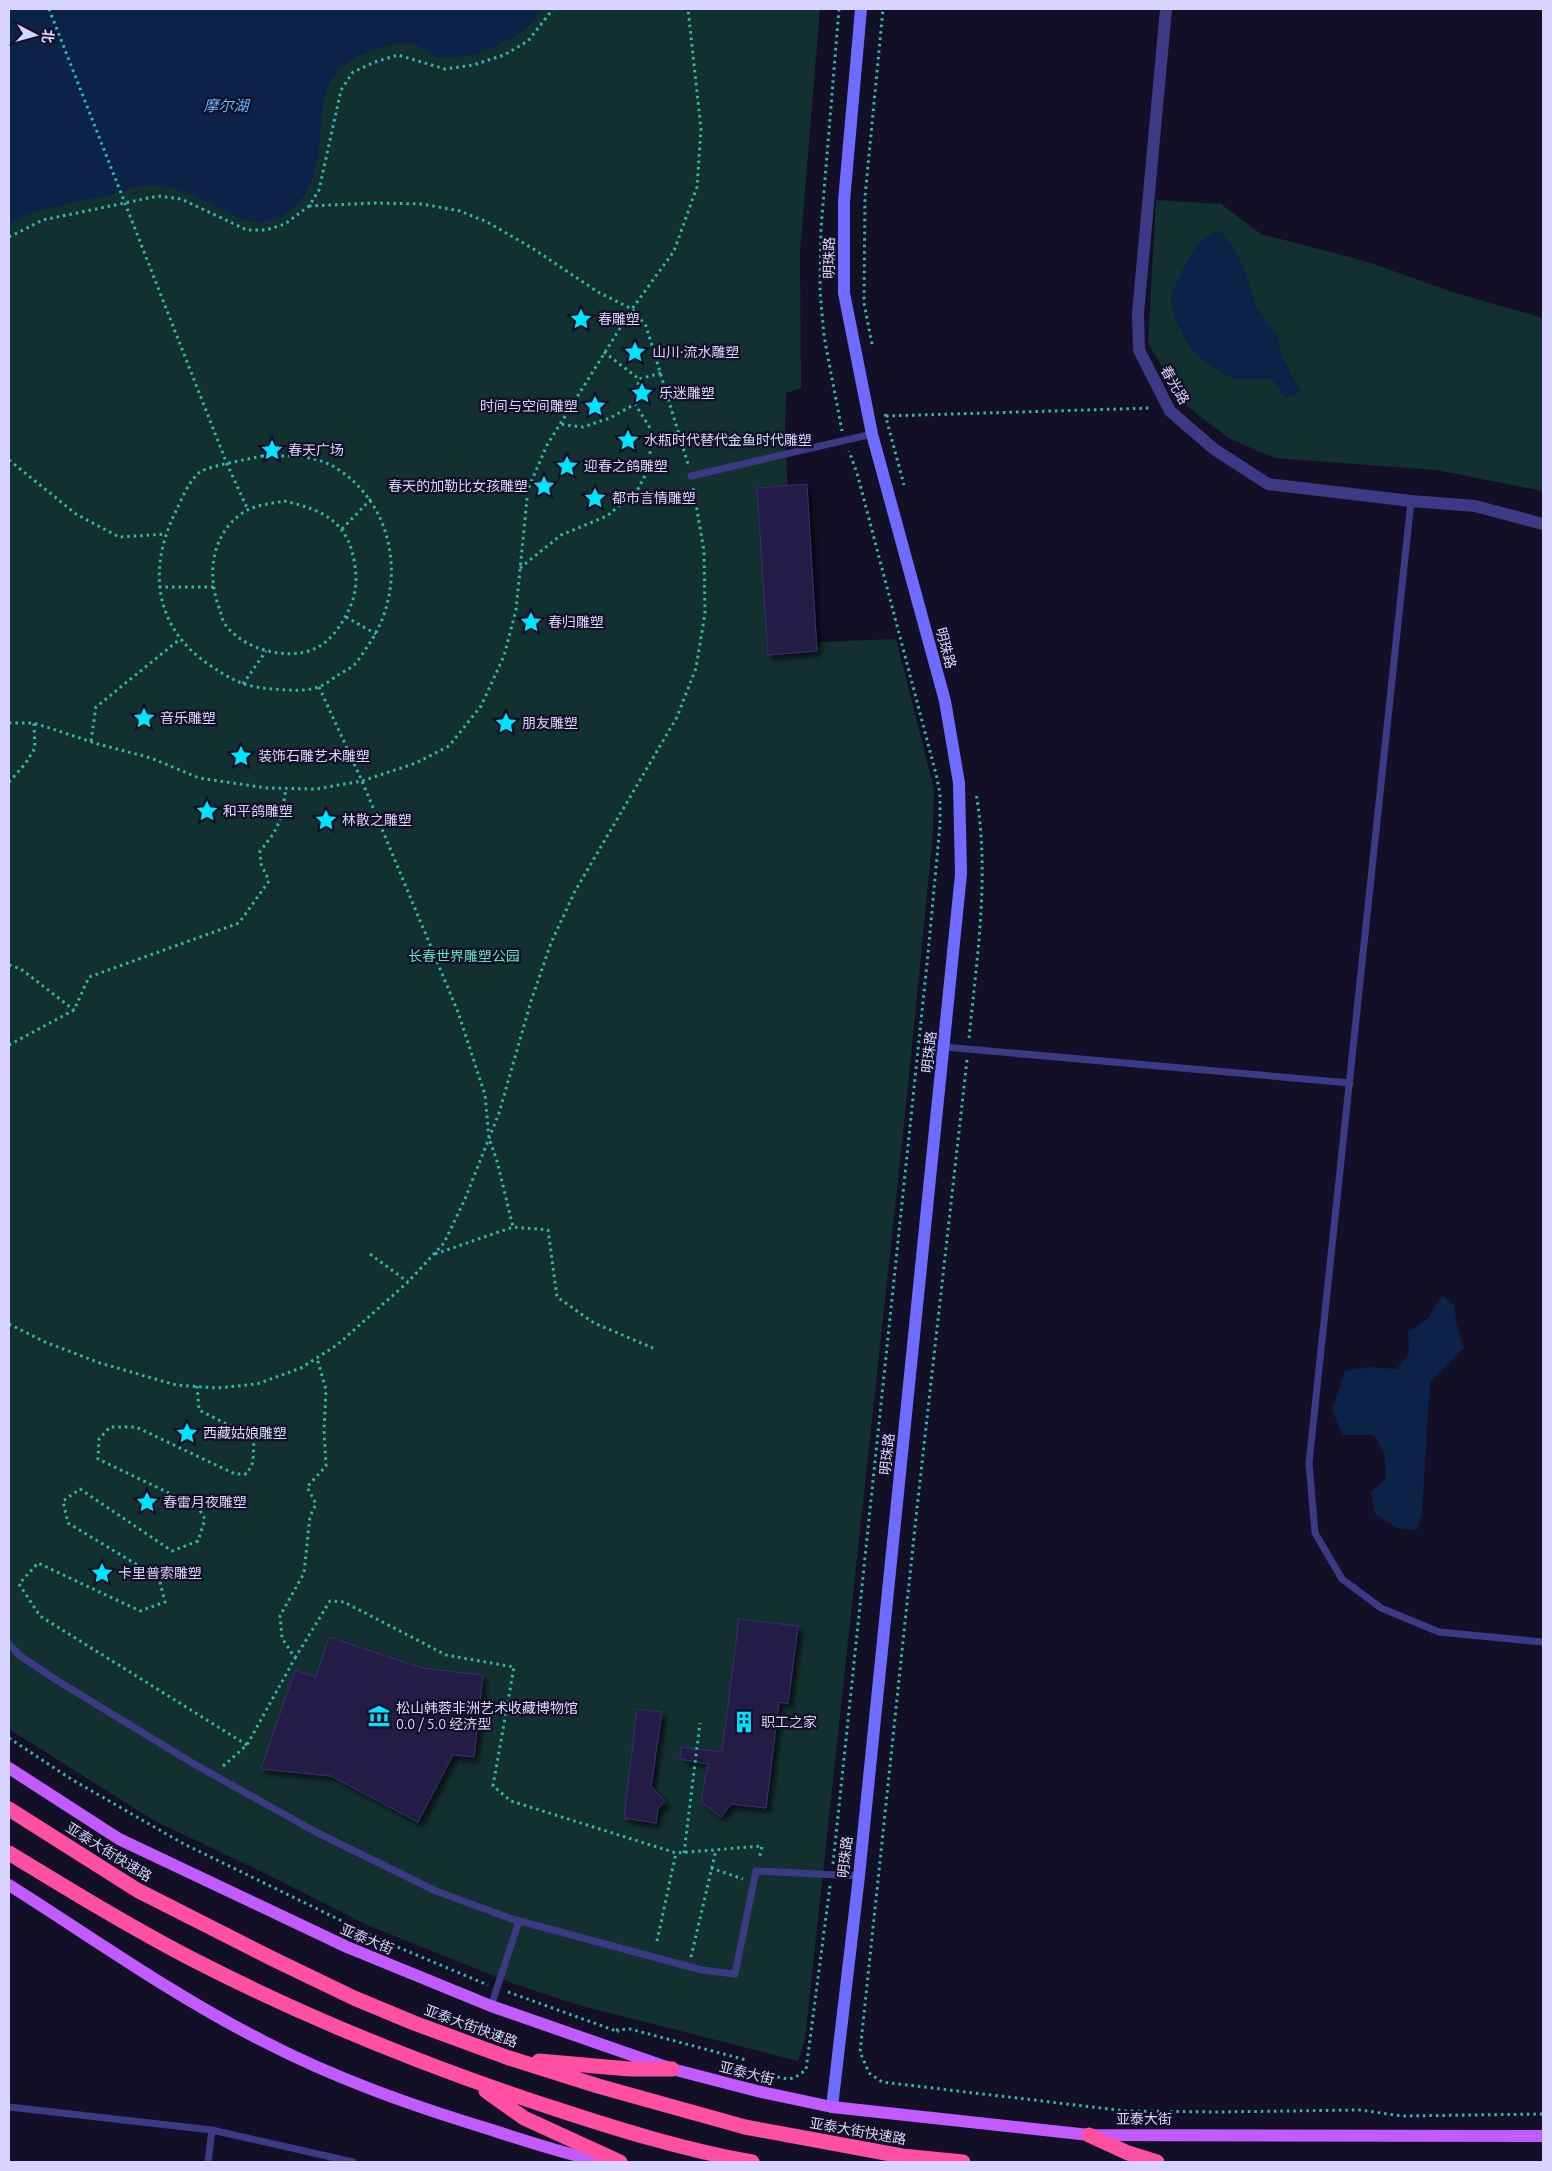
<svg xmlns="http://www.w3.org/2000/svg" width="1552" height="2171" font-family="Ubuntu,'Noto Sans SC',sans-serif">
<defs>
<filter id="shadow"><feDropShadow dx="4.5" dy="4.5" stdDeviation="2.5" flood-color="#0009"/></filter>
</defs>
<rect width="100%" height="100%" fill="#130f26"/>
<path fill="#12302f" d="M9,9H820L800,252L801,388L786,393L785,430L795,643L896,639L934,789L933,834L906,1106L805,2039L798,2061L575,2004L512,1983L369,1926L260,1871L153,1820L9,1729Z
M1156,200L1221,204L1261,234L1368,262L1455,293L1543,318V491L1436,470L1275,458L1230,439L1184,404L1148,343Z"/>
<path fill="#0c2248" d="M9,9H541C530,38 467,63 437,57C428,55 420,44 410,44C390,42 371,50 353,59C293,89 351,196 268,221C244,228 204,197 180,191C171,188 159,185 150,185C137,186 122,192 109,195C75,203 39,206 9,225Z
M1219,230L1233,247L1244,269L1255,304L1276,334L1283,358L1301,392L1285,398L1272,379H1233L1210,365L1191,350L1176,321L1170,297L1182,271L1198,243Z
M1442,1295L1455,1306L1456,1322L1464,1348L1430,1382L1422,1513L1417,1530L1397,1528L1375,1514L1371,1492L1386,1478L1384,1453L1374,1435H1342L1332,1409L1345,1371L1369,1367L1397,1369L1409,1353L1408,1332L1428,1318Z"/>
<path fill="#241b47" stroke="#3b2d73" filter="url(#shadow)" d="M807,484L817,651L768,655L757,488Z
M739,1619L798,1626L788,1704L779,1702L766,1808L731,1804L721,1817L701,1802L708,1764L680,1759L681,1747L722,1752Z
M329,1637L422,1668L483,1675L474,1757L453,1755L418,1822L331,1776L261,1769L295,1670L316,1677Z
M637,1709L662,1712L651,1786L665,1802L658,1808L656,1823L624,1818Z"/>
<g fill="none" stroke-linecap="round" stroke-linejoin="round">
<path stroke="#2fb8b0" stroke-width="3" stroke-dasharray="2.5 4" stroke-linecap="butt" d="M49,9L227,464L248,510
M839,9L821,228L820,291L824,336L842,431
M309,206L375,203L422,204L460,211L487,222L532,248L598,292L632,309L646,326L688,464
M9,237L43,220L158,196L181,199L247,230H266L285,224L309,206L319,190L341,90L353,72L375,62L398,55L445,69L473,65L504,55L528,41L553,9
M872,344L864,303L865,197L883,9
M604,352L639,379
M635,404L639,379L661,373
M885,414L904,485
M886,416L1152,408
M262,456C287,456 314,454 336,468C397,506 408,590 367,647C363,653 359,660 354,665C349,669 343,672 338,675C332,679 325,685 318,687C305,692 287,690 273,689C246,687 233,681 211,666C154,629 147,569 176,511C181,500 190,479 200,472C208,466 250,459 262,456Z
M9,460L76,514L119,537L166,534
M284,501C324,510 349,522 355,566C357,580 356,594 350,607C343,623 331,642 314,649C287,661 242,649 225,624C222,620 221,614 220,610C207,577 210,537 241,514C253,505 269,504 284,501Z
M342,529L371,499
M520,568L561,535L607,516L637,491L650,466V428L635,404L610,418L583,427L559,424
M159,587H214
M346,617L376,634
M243,684L266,651
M319,687L362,781L458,1012L485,1095L489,1138L497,1161L513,1227
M9,723H34L98,744L151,758L199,778L267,788L316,789L362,781L416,763L449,746L481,706L504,656L516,610L528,489L547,445L632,309L674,251L697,187L701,129L688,9
M91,741L96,707L180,639
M9,782L25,764L35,748L34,723
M9,965L21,969L74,1010
M969,1038C977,957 990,874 976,793
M9,1045L74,1010L89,977L239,923L269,881L261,864L260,851C281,826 281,820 286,788
M967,1060L917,1508L860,2052L869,2073L882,2082L1126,2111L1217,2112L1360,2110L1402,2116L1543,2114
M370,1254L408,1282
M435,1254L513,1227L548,1230L557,1297L594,1323L653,1348
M9,1324L45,1342L100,1363L176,1385L217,1388L257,1384L301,1368L337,1345L408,1282L444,1243L465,1199L499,1113L531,1001L551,943L575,891L677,717L696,668L705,613L704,551L693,487
M197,1386L199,1410L254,1438L253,1462L247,1474H235L136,1427H110L99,1439L98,1459L198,1507L205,1519L198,1541L172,1551L80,1489L63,1501L68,1523L159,1578L165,1602L140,1611L38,1563L19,1584L40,1616L247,1745
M295,1658L330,1601L344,1602L446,1655L514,1667L493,1786L511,1801L676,1853L762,1846L759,1859
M9,1738L71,1779L182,1843L383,1941L488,1985
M223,1766L247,1745L295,1658L282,1638L280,1616L304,1573L310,1516L316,1504L307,1487L326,1466L324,1430L326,1390L317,1358
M684,1853L700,1723
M833,1864L928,954L940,825V794L937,778L857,473L849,451
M711,1868L743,1879
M657,1941L676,1853
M691,1957L716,1850
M508,1992L619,2032
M616,2030L630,2029L746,2060
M733,2067L787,2079L794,2078L806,2070L830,1886"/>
<path stroke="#3d3a85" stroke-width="7" d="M691,476L872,434
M1411,501L1309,1463L1315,1533L1342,1579L1381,1608L1439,1632L1543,1642
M944,1047L1350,1083
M9,1644L19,1655L58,1681L194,1764L316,1832L436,1891L512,1919L702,1970L735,1974L756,1871L859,1876
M491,2006L519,1921
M9,2107L212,2130L353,2162
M208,2162L212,2130"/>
<path stroke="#3d3a85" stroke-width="12" d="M1166,9L1138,313L1139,350L1170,411L1214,449L1268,484L1411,501L1475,506L1543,524"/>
<path stroke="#6f6bff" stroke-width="12" d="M832,2107L859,1876L961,874L959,783L945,701L872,434L844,293V201L861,9"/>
<path stroke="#c25bff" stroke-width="12" d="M9,1768L119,1839L347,1947L491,2006L672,2069L757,2091L832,2107L1089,2135L1543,2136
M9,1885C93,1938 174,1996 263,2041C336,2079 413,2106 492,2130C528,2142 564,2153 601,2162"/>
<path stroke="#ff4fa3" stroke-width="15" d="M9,1809L137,1890L271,1958L354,1998L414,2023L509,2058L598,2086L745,2127L902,2156L963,2162
M9,1853C68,1889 127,1925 188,1957C306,2018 430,2068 556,2109C620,2130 685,2150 752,2162
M539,2061L629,2069H672
M486,2091L524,2118L620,2162
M1089,2135L1128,2153L1157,2162"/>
</g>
<defs>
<g id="sight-bare" transform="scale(1.725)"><path d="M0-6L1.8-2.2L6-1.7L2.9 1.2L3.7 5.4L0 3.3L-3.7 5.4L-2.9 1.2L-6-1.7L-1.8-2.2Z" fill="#00e5ff" stroke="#130f26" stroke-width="2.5" paint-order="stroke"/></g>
<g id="museum-bare" transform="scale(1.725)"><path d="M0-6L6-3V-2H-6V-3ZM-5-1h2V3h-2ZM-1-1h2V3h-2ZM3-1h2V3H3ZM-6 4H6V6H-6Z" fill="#00e5ff" stroke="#130f26" stroke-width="2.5" paint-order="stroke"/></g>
<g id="building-bare" transform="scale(1.725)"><path d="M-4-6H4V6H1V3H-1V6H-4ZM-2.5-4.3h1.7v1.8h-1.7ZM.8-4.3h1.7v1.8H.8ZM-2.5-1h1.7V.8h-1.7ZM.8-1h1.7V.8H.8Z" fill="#00e5ff" stroke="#130f26" stroke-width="2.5" paint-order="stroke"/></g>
</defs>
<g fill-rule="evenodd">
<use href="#sight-bare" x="581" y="319"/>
<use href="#sight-bare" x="635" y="352"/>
<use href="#sight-bare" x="642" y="393"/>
<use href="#sight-bare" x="595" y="406"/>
<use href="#sight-bare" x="628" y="440"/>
<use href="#sight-bare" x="272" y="450"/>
<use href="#sight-bare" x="567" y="466"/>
<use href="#sight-bare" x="544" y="486"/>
<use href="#sight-bare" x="595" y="498"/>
<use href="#sight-bare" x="531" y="622"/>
<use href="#sight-bare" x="144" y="718"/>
<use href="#sight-bare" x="506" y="723"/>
<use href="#sight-bare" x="241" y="756"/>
<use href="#sight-bare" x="207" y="811"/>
<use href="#sight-bare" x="326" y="820"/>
<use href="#sight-bare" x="187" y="1433"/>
<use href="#sight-bare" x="147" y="1502"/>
<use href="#sight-bare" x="102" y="1573"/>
<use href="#museum-bare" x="379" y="1716"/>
<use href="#building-bare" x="744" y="1722"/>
</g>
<g text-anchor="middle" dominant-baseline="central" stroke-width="4.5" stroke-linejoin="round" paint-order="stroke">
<g font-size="14" fill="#d9d4ff" stroke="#130f26">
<text transform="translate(829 258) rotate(-89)">明珠路</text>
<text transform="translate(1175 385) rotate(60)">春光路</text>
<text transform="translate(946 648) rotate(75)">明珠路</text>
<text transform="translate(929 1052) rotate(-84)">明珠路</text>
<text transform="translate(887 1454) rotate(-84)">明珠路</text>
<text transform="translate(109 1852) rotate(32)">亚泰大街快速路</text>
<text transform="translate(845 1857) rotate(-84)">明珠路</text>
<text transform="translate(367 1939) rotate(23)">亚泰大街</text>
<text transform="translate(471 2026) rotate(20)">亚泰大街快速路</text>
<text transform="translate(747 2073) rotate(14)">亚泰大街</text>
<text x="1144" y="2119">亚泰大街</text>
<text transform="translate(858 2131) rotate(10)">亚泰大街快速路</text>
</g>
<g font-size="14" fill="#d9d4ff" stroke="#130f26" text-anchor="start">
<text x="598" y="319">春雕塑</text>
<text x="652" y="352">山川·流水雕塑</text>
<text x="659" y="393">乐迷雕塑</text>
<text x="578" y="406" text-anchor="end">时间与空间雕塑</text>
<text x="644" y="440">水瓶时代替代金鱼时代雕塑</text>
<text x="288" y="450">春天广场</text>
<text x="584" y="466">迎春之鸽雕塑</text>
<text x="528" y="486" text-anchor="end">春天的加勒比女孩雕塑</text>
<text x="612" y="498">都市言情雕塑</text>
<text x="548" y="622">春归雕塑</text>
<text x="160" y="718">音乐雕塑</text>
<text x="522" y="723">朋友雕塑</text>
<text x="258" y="756">装饰石雕艺术雕塑</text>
<text x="223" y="811">和平鸽雕塑</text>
<text x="342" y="820">林散之雕塑</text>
<text x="203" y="1433">西藏姑娘雕塑</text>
<text x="163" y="1502">春雷月夜雕塑</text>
<text x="118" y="1573">卡里普索雕塑</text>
<text x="396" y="1708">松山韩蓉非洲艺术收藏博物馆<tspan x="396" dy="16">0.0 / 5.0 经济型</tspan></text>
<text x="761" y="1722">职工之家</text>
</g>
<g font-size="14" fill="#5fe0c0" stroke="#130f26">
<text x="464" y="956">长春世界雕塑公园</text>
</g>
<g font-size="15" font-style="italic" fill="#62b6ff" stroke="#130f26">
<text x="226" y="105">摩尔湖</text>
</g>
</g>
<rect width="1552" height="2171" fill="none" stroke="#d9d4ff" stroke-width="20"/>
<g transform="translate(35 35) rotate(96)" stroke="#130f26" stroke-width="4" paint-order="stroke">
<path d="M0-4L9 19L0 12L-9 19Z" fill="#d9d4ff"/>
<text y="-8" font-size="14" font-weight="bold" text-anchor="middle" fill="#d9d4ff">北</text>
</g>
</svg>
